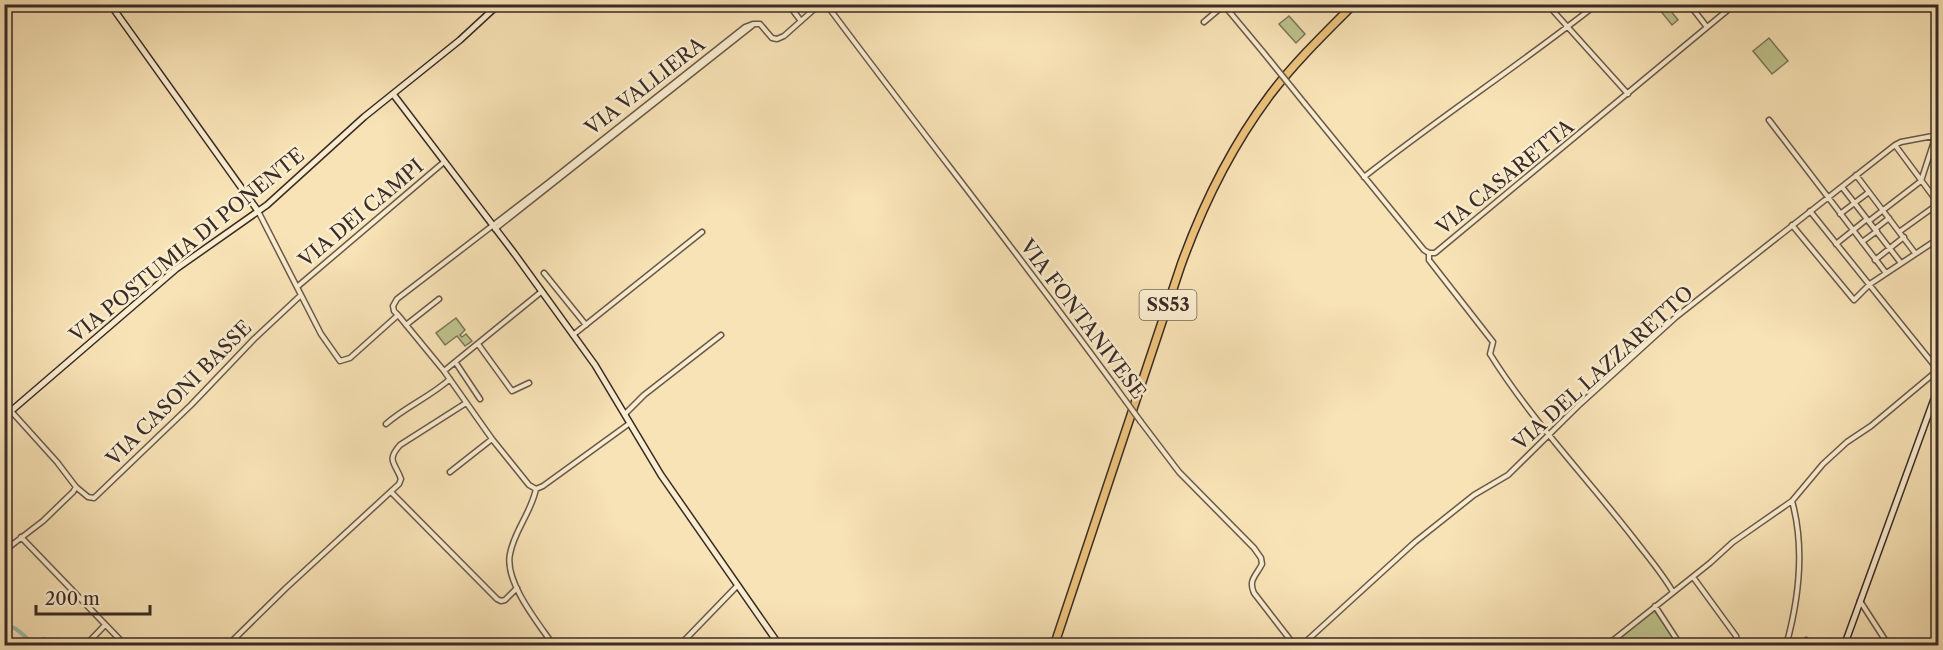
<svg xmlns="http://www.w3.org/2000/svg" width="1943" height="650" font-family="'Libre Caslon Text',serif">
<rect width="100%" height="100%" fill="#f8e3b6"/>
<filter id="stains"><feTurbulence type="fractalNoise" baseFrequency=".00333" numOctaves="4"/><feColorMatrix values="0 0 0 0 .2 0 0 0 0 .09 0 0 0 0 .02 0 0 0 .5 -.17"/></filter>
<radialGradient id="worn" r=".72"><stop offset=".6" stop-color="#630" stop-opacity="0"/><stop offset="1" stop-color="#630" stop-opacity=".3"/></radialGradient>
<path fill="#bec38d" stroke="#7c775a" stroke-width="1.5" d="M1666,5L1678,20L1672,25L1659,9Z
M1289,16L1305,34L1296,43L1279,24Z
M1769,38L1788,61L1772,74L1753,51Z
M456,318L465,330L460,335L462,337L466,334L472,341L465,346L457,336L445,345L436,333Z
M1654,610L1679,645L1610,646Z"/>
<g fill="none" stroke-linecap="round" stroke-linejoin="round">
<path stroke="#9dbeac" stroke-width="4" d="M4,625C18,626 22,636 33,643V646"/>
<g stroke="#69594a" stroke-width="7">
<path id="street" d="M788,4L801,21
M826,4C925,137 1028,266 1125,400
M1223,4L1263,52
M1547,4L1628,94
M1689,4L1707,27
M1938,4V6
M1204,22L1224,5
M753,24H760L772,38L777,39L784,36L820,4
M1305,104L1424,250L1429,253H1435L1735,4
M1769,120L1886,273
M1895,145L1938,203
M1856,175L1915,253
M1364,177C1440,117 1521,64 1597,4
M1842,187L1901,263
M258,211L321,334L340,361L350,358L398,315L444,371L492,439L529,485L536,489L543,486L630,423
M1840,214L1869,192
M1869,221L1921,181L1936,135
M1792,225L1854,300L1870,284L1938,239
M495,229L753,25
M1875,229L1889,218
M1899,232L1938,204
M1862,242L1877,231
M1836,244L1867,219
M1429,253V260L1493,342L1490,354C1532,421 1587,478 1635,540C1648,557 1662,573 1673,592
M1875,260L1904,237
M544,273L586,325
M297,287L444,162
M398,315L394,311L393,306L397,299L548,183L745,27L753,24
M406,325L439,299
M573,335L702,232
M478,344L512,391L529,383
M456,363L480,399
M444,371L541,292
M625,414L644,395L721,335
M1141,422L1179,472L1254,548L1261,558L1262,564C1256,576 1248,580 1254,593L1295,646
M386,424C405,407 430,397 450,379
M450,472L492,439
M76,487L88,497L94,498L191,405L254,339L301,295
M536,489C531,513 514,531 510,554C504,582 539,624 554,646
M392,493L497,599L501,601L505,600L517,588
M21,537L126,646
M4,551L43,521L73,492L76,487L57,462L11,411
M1693,577L1736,636L1738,646
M1860,601L1889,646
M1655,606L1681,646
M1806,640L1808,646
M43,641L46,646
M85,646L105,625
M227,646L286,588L399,484L401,479C395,462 386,461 400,445L466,403
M679,646L737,586
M1301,646L1415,542L1474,495L1508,475L1578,406L1676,317L1895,145L1901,142L1938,135
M1606,646L1710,563L1733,542L1792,501L1823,464L1847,442L1871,426L1938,370L1810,211
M1786,646C1799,599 1805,548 1792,501"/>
</g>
<g stroke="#392b26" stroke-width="8">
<path id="secondary" d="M110,4L258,211
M393,94L514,253L595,365L661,475L780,646
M4,417L176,269L267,205L364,117L460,40L499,4
M1844,646L1938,388"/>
</g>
<g stroke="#392b26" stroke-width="10">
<path id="highway" d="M1054,646L1181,265C1203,204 1231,147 1270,95C1295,62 1325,33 1354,4"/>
</g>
<use href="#street" stroke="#faedd0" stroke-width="4"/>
<use href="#secondary" stroke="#faedd0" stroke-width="5"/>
<use href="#highway" stroke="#ecc27b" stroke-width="7"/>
<g stroke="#69594a" stroke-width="7" stroke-linecap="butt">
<path id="street-bridge" d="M1263,52L1305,104
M1125,400L1141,422"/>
</g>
<use href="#street-bridge" stroke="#faedd0" stroke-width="4"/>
</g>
<g text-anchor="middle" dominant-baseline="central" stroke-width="5" stroke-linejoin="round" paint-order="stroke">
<rect fill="#faedd0" stroke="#736559" stroke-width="1.5" x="1139.5" y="290" width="57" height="30" rx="4.5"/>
<g font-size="18" font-weight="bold" fill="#392b26">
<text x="1168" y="305">SS53</text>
</g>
<g font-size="20" fill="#392b26" stroke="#faedd0">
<text transform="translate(645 86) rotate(-38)">VIA VALLIERA</text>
<text transform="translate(1505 177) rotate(-39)">VIA CASARETTA</text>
<text transform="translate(361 213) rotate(-40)">VIA DEI CAMPI</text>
<text transform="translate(187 245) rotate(-39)">VIA POSTUMIA DI PONENTE</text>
<text transform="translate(1083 319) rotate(53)">VIA FONTANIVESE</text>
<text transform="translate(1603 368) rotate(-42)">VIA DEL LAZZARETTO</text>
<text transform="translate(179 393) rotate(-45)">VIA CASONI BASSE</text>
</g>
</g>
<rect width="1943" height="650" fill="none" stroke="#f8e3b6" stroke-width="24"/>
<rect x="6" y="6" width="1931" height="638" fill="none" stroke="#392b26" stroke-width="3"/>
<rect x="12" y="12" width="1919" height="626" fill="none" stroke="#392b26" stroke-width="1.5"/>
<path d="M36 605v9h114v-9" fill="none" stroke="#392b26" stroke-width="3"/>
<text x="45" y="605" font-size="18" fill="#392b26" stroke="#faedd0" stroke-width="4.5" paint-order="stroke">200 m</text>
<rect width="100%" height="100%" filter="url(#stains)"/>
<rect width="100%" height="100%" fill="url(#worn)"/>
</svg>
